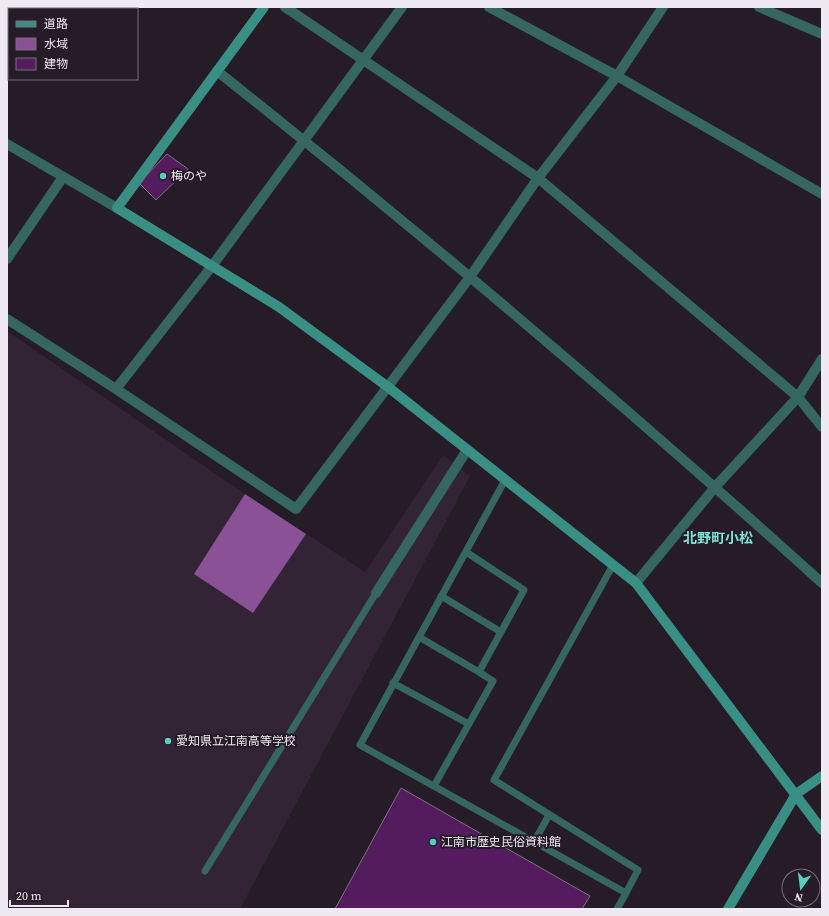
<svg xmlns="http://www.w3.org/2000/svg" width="829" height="916" font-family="'Source Serif 4','Noto Sans JP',serif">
<rect width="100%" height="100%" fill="#251c27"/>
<path fill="#322434" d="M7,331L245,494L365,572L443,455L470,476L240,909H7Z"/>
<path fill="#8a5197" d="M245,494L306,534L253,613L194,574Z"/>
<path fill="#541c5f" stroke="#7c707e" d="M167,154L188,169L156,200L139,183Z
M401,788L590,896L582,909H335Z"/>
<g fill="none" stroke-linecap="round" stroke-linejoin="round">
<path stroke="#356660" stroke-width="7" d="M505,480L360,745L626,893L617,909
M613,565L494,780L638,870L626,893
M441,596L501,632
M419,637L479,672
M393,683L469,724
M434,786L493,681L479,672L524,590L466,552
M534,842L549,815
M205,871L376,593"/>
<path stroke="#356660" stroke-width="10" d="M285,7L538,178L798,397L822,427
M489,7L617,76L822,194
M759,7L822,34
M38,9L39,7
M7,47L9,45
M217,71C424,235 626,406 822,583
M7,144L117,208
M7,259L63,177
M7,319L116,389L296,509L470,277L538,178L617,76L663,7
M116,389L212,266L402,7
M636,583L716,486L798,397L822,359
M376,593L467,450"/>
<path stroke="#398f84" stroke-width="10" d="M264,7L117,208L279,307L388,387L636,583L822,830
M728,909L796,794L822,776"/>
</g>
<g fill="#59cebf" stroke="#251c27" stroke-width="1.5">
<circle cx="163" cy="176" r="4"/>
<circle cx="168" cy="741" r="4"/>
<circle cx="433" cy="842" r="4"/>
</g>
<g text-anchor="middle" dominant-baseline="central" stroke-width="4" stroke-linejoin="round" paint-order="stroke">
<g font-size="12" fill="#efe9f1" stroke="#251c27" text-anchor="start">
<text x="171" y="176">梅のや</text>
<text x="176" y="741">愛知県立江南高等学校</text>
<text x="441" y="842">江南市歴史民俗資料館</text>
</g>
<g font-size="14" font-weight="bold" fill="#7ce4d6" stroke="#251c27">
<text x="718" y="538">北野町小松</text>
</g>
</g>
<rect width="829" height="916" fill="none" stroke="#efe9f1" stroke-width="16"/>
<rect x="8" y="8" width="130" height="72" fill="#251c27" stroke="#766e78"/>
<rect x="16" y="21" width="20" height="6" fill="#398f84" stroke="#766e78"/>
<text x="44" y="28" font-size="12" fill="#efe9f1">道路</text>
<rect x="16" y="38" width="20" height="12" fill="#8a5197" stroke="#766e78"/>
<text x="44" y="48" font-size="12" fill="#efe9f1">水域</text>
<rect x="16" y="58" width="20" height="12" fill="#541c5f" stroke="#766e78"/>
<text x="44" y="68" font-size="12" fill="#efe9f1">建物</text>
<g transform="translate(801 888) rotate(194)"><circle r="19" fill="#251c27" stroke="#766e78"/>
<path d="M0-3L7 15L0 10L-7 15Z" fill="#59cebf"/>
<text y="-6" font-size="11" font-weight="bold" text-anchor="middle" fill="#efe9f1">N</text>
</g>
<path d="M10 900v6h58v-6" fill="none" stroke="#efe9f1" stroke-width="2"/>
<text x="16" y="900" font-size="12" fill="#efe9f1" stroke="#251c27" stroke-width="3" paint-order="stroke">20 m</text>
</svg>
